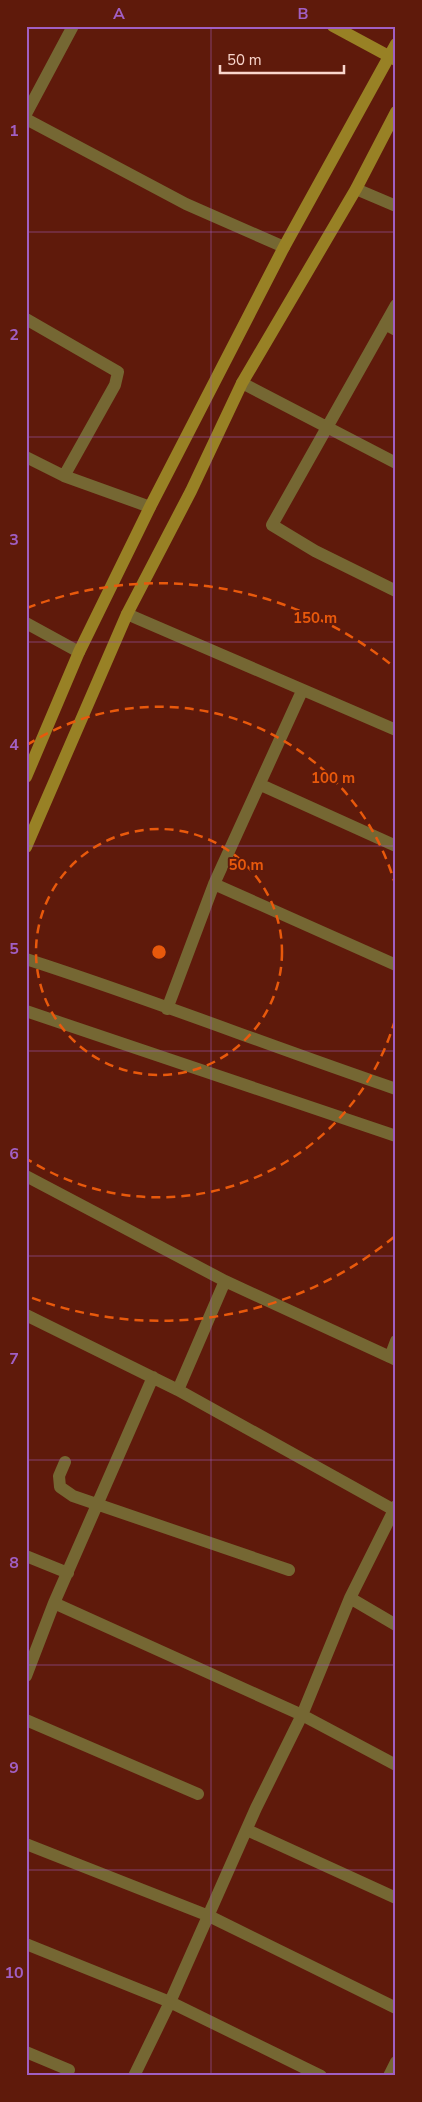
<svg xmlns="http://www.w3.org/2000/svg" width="422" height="2102" font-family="'Nunito Sans',sans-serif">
<rect width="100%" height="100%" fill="#5f1a0b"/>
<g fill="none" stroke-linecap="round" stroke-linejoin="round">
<path stroke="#756733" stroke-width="12" d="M26,114L73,26
M26,119L186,204L284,247
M356,189L396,206
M396,305L272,525L315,551L396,591
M26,319L118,372L115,385L64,476
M385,324L396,330
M242,383L396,463
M26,457L64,476L150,507
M127,614L396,730
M26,623L79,652
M261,785L396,846
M214,884L396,965
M26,959C151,999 272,1047 396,1089
M167,1009L214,884L302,691
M26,1011L396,1136
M26,1176L225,1281L390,1357
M26,1315L178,1390L394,1510
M396,1360L390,1357L396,1341
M178,1390L225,1281
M65,1462L59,1476L60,1487L73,1496L289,1570
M26,1556L68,1573
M350,1598L396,1625
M54,1603L302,1715L396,1765
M26,1676L54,1603L153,1377
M26,1720L198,1794
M247,1830L396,1898
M26,1844L209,1916L396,2008
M26,1944L170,2002L321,2076
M26,2052L69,2070
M134,2076L170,2002L256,1808L302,1715L350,1598L396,1506
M389,2076L396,2062"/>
<path stroke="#988125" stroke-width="12" d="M333,26L396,60
M26,777L79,652L150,507L284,247L396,44
M26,847L127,614L191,491L242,383L356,189L396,112"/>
</g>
<path fill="none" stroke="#a15fc3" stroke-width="1" stroke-opacity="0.55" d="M211,26V2076M26,232H396M26,437H396M26,642H396M26,846H396M26,1051H396M26,1256H396M26,1460H396M26,1665H396M26,1870H396"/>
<g fill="none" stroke="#e8590c" stroke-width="2.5" stroke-dasharray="9 6">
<circle cx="159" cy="952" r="123"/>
<path d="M395 1020A246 246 0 0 1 27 1159M27 745A246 246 0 0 1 395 884"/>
<path d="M394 1237A369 369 0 0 1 27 1296M27 608A369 369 0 0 1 394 667"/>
</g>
<circle cx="159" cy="952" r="8" fill="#e8590c" stroke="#5f1a0b" stroke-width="2.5"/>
<g font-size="15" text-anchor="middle" font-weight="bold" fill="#e8590c" stroke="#5f1a0b" stroke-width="4" stroke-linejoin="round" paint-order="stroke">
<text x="315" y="623">150 m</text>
<text x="333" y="783">100 m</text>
<text x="246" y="870">50 m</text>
</g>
<rect width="422" height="2102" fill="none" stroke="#5f1a0b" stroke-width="55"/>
<path d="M220 65v8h124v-8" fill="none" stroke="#f9d6cd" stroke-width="2.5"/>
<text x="227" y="65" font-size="15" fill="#f9d6cd" stroke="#5f1a0b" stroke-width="4" paint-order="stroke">50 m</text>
<rect x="28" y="28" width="366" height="2046" fill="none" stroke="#a15fc3" stroke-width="2"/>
<g font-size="16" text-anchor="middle" font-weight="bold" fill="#a15fc3">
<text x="119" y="19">A</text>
<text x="303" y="19">B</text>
<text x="14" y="136">1</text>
<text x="14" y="340">2</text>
<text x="14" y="545">3</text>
<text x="14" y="750">4</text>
<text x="14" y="954">5</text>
<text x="14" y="1159">6</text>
<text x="14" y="1364">7</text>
<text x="14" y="1568">8</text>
<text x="14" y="1773">9</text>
<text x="14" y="1978">10</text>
</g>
</svg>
